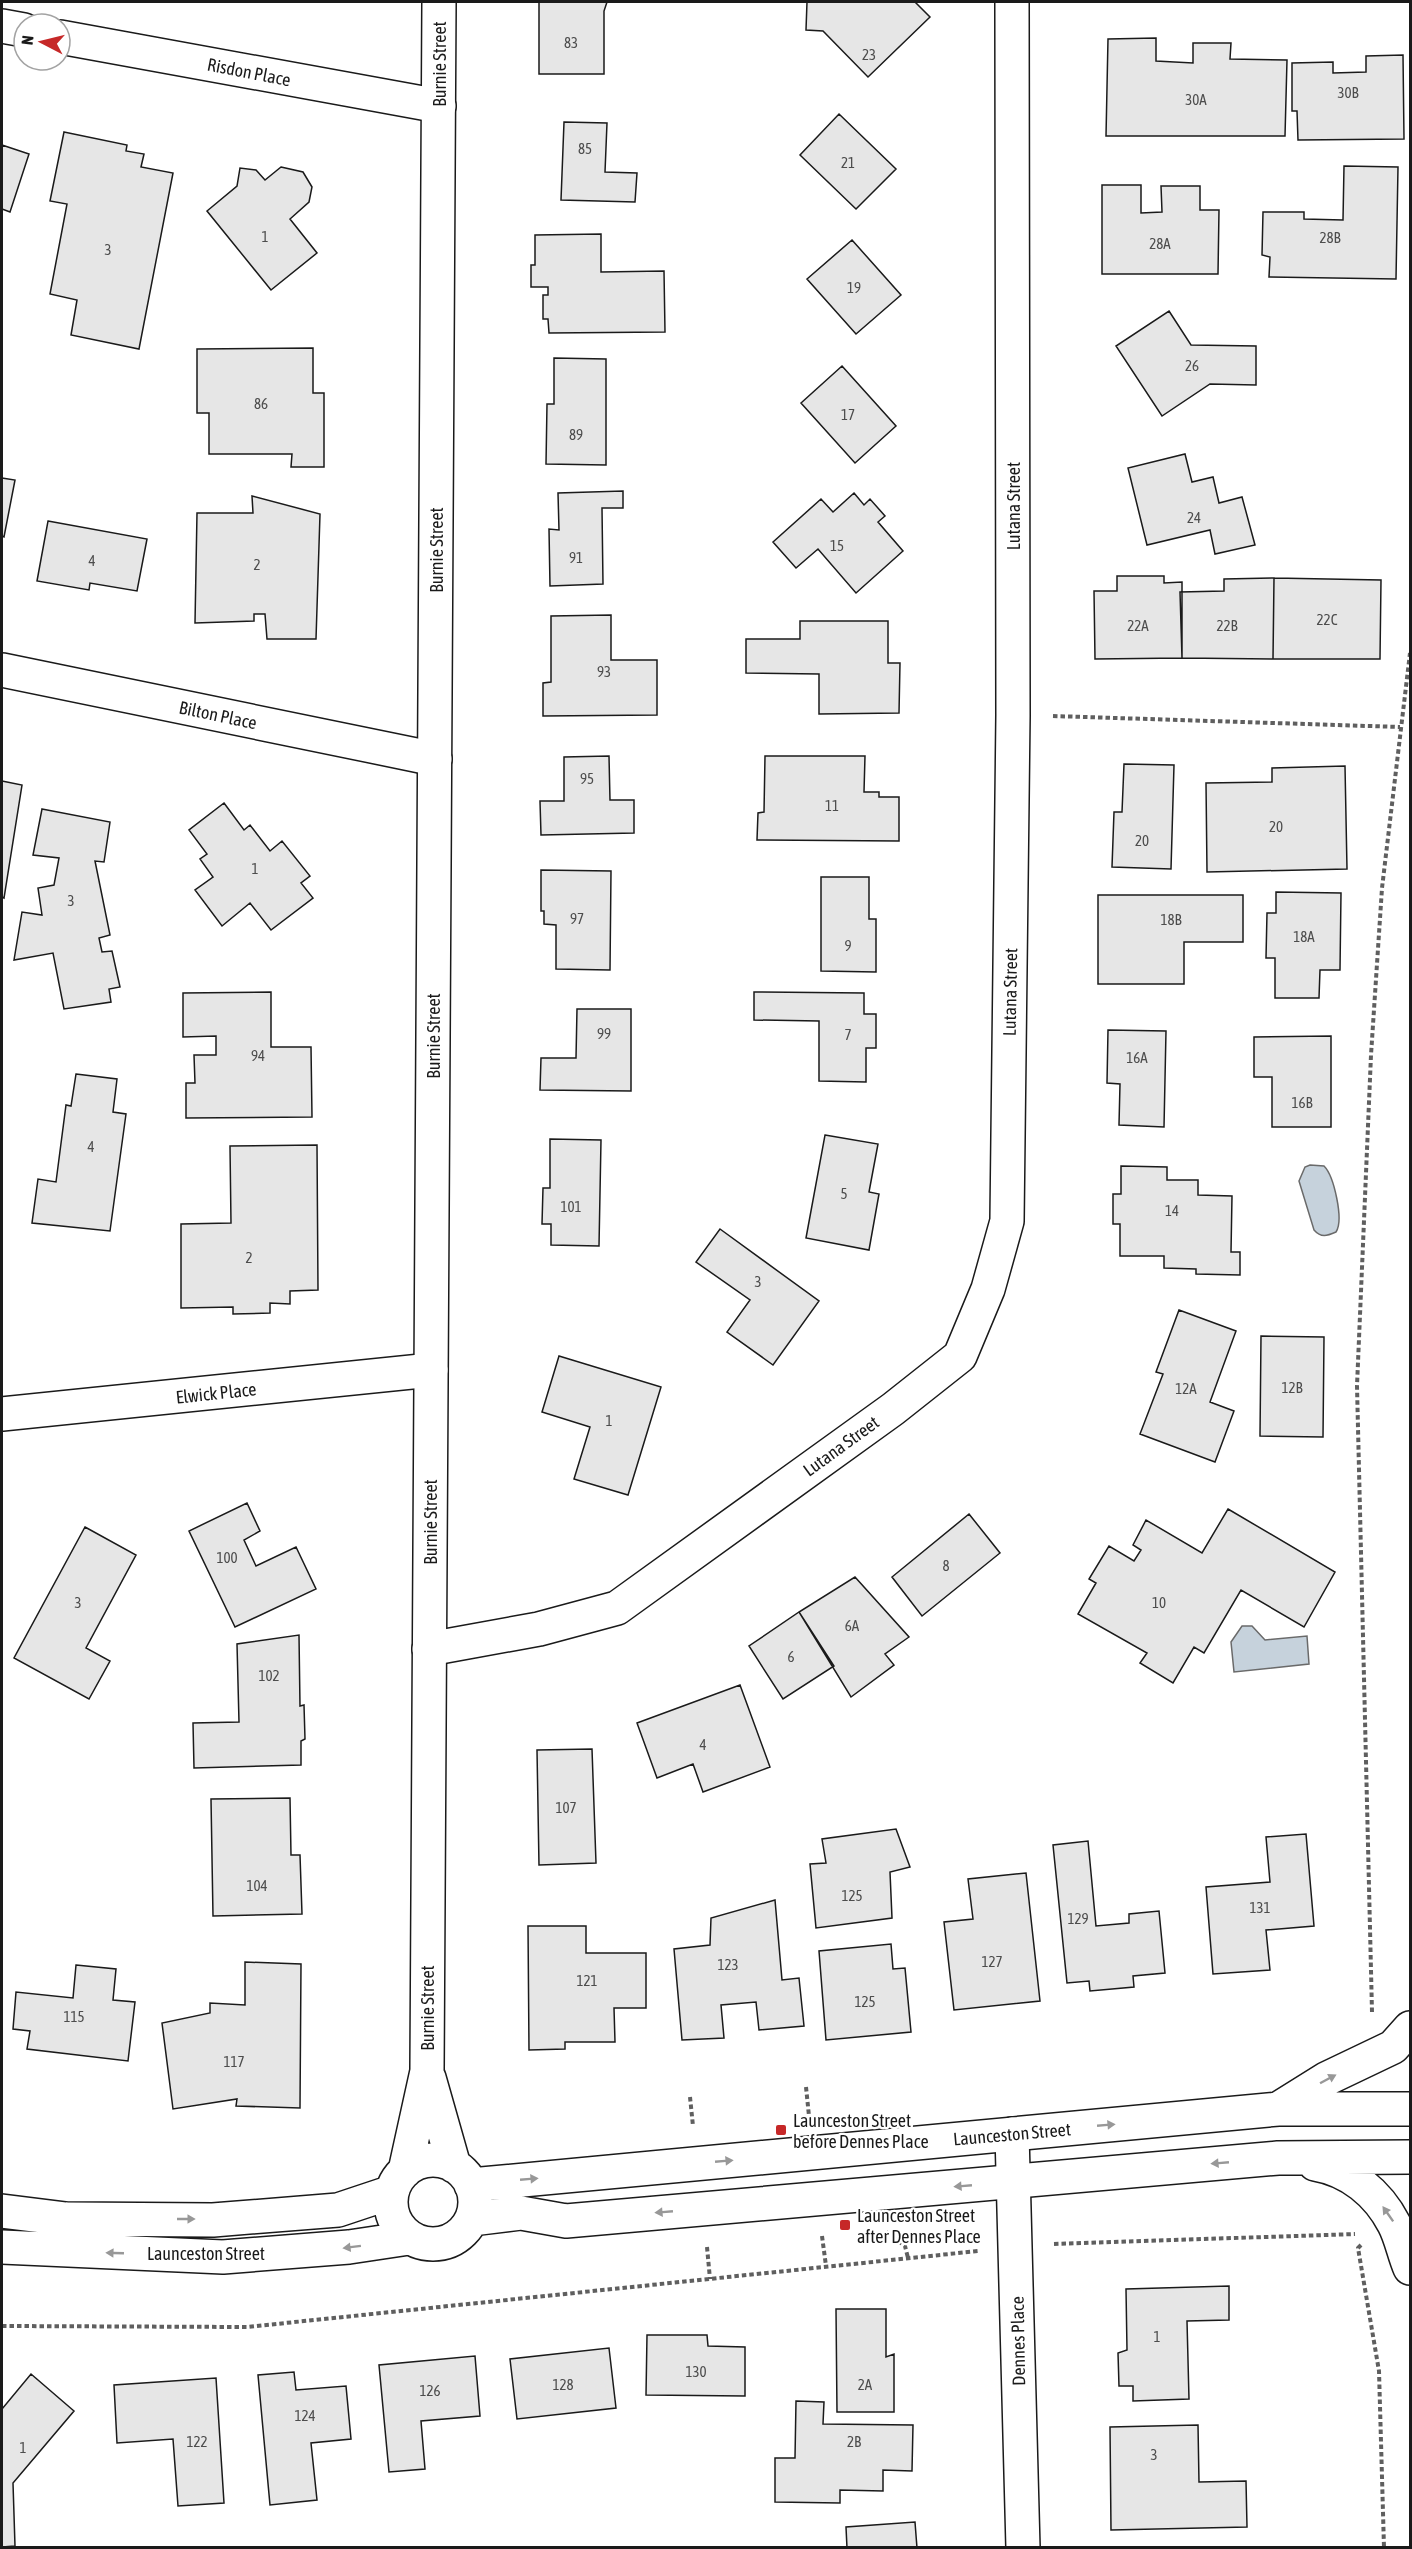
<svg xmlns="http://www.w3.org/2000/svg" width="1412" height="2549" font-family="'Asap Condensed',sans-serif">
<rect width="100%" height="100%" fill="#fff"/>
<path fill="#c6d2dc" stroke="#6a6a6a" stroke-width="1.5" d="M1310,1165L1324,1166C1334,1176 1344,1220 1336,1232C1327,1236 1321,1238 1314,1230L1299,1181L1305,1167Z
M1242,1626H1252L1265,1640L1307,1636L1309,1664L1234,1672L1231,1642Z"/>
<path fill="#e6e6e6" stroke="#1a1a1a" stroke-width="1.5" d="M539,2H607L604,11V74H539Z
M807,2H915L930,17L868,77L823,31L806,30Z
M1156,38V61L1193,63V43H1231L1230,59L1287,60L1285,136H1106L1108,39Z
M1403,55L1404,139L1298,140L1297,111H1292V63L1333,62V73L1366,72V56Z
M839,114L896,169L856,209L800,155Z
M564,122L607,123L605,172L637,173L635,202L561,200Z
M64,132L127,145L126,151L144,154L141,167L173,173L139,349L71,335L77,300L50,294L67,204L50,201Z
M2,145L29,154L10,212L2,209Z
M1344,166L1398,167L1396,279L1269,277L1270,257L1262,255L1263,212H1304V219L1343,220Z
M281,167L303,172L312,187L309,202L290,219L317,253L271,290L207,211L237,186L240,168L256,170L265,180Z
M1102,185H1141V213L1162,212L1161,186H1200V210H1219L1218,274H1102Z
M601,234V272L664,271L665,332L549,333L548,319H543V295H548V287H531V265H535V235Z
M852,240L901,295L856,334L807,279Z
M1169,311L1191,345L1256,346V385L1210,384L1162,416L1116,346Z
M313,348V393H324V467H291L292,454H209V413H197V349Z
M554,358L606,359V465L546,464L547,404H554Z
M842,366L896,426L855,463L801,403Z
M1185,454L1192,482L1213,477L1219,503L1242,497L1255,545L1215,554L1210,530L1147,545L1128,468Z
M2,478L15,480L4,537L2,536Z
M623,491V508H602L603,584L550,586L549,529L559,530L558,493Z
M854,493L864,505L870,499L885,516L878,522L903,551L856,593L818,549L796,568L773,542L821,499L833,512Z
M252,496L320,514L316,639H267L265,614H254V621L195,623L197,513H253Z
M48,521L147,539L137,591L90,583L89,590L37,581Z
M1117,576H1164V583L1182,582V658L1095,659L1094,591H1117Z
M1274,578L1273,659L1182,658L1180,592L1224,591V579Z
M1274,578L1381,580L1380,659H1273Z
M611,615V660H657V715L543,716V683L551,682V616Z
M800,621H888V663H900L899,713L819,714V674L746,673V639H800Z
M609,756L610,800H634V833L541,835L540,801H564V757Z
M765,756H865L864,792H879V797H899V841L757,840L758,813L764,812Z
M1124,764L1174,765L1171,869L1112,867L1114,812H1122Z
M1345,766L1347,869L1207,872L1206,783L1272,782V768Z
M2,781L22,785L4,898L2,897Z
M224,803L244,830L250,825L270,851L282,841L310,876L301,883L313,898L271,930L250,903L222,926L195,890L213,877L200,859L207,854L189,830Z
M42,809L110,822L104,862L95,861L110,935L99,938L102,952L112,951L120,987L109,989L111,1002L64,1009L53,953L14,960L22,912L42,915L38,888L54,885L59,858L33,855Z
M541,870L611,871L610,970L556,969V925L544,924V911H541Z
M821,877H869V919H876V972L821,971Z
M1276,892L1341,893L1340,970H1320L1319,998H1275V958H1266L1267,913H1276Z
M1098,895H1243V942H1184V984H1098Z
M271,992V1047H311L312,1117L186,1118V1083H195L194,1055H216V1036L183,1037V993Z
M754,992L864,993V1014H876V1048H866V1082L819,1081V1021L754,1020Z
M577,1009H631V1091L540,1090L541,1058H576Z
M1108,1030L1166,1031L1164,1127L1119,1125L1120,1084L1107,1083Z
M1331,1036V1127H1272V1077H1254V1037Z
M76,1074L117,1079L113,1112L126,1114L110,1231L32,1223L38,1179L56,1182L66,1105L71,1106Z
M825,1135L878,1144L869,1192L879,1194L869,1250L806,1238Z
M550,1139L601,1140L599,1246L551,1245V1224H542L543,1188H550Z
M317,1145L318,1290L290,1291V1304L270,1303V1313L233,1314V1307L181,1308V1224L231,1223L230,1146Z
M1121,1166L1167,1167V1180H1198V1195L1232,1196L1231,1252H1240V1275L1196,1274V1269L1164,1268V1256H1120V1224H1113V1194H1121Z
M720,1229L819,1301L773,1365L727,1332L750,1300L696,1262Z
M1179,1310L1236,1331L1210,1402L1234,1411L1215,1462L1140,1434L1163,1374L1156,1372Z
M1261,1336L1324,1337L1323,1437L1260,1436Z
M559,1356L661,1387L628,1495L574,1479L590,1427L542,1412Z
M247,1503L260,1531L244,1540L256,1566L296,1547L316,1589L235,1627L189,1531Z
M1228,1509L1335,1572L1304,1627L1241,1590L1204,1653L1194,1647L1173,1683L1140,1663L1147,1653L1078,1614L1096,1583L1089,1579L1109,1546L1134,1561L1141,1550L1133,1545L1146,1520L1202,1553Z
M969,1514L1000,1553L922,1616L892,1577Z
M85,1527L136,1555L86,1648L110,1661L89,1699L14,1658Z
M855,1577L909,1637L885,1654L894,1665L851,1697L799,1612Z
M799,1612L834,1666L783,1699L749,1646Z
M299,1635L300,1706L304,1705L305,1739L301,1741V1765L194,1768L193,1723L239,1722L237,1644Z
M740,1685L770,1767L703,1792L693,1764L657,1778L637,1723Z
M592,1749L596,1863L539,1865L537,1750Z
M290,1798L291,1855H300L302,1914L213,1916L211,1799Z
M896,1829L910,1867L890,1872L892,1918L816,1928L810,1864L826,1863L822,1839Z
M1306,1834L1314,1926L1266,1930L1270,1970L1213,1974L1206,1887L1270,1882L1266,1837Z
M1088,1841L1096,1926L1129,1923V1914L1159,1911L1165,1973L1133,1976L1134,1987L1090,1991L1089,1981L1067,1983L1053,1845Z
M1026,1873L1040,2001L954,2010L944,1922L973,1919L968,1879Z
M775,1900L782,1980L799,1978L804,2026L759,2030L756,2002L721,2005L724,2038L682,2040L674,1949L710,1945L711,1918Z
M528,1926H586V1953H646V2008H614L615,2042H565V2049L529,2050Z
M891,1944L893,1969L905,1968L911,2032L826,2040L819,1951Z
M245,1962L301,1964L300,2108L236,2106L237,2099L173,2109L162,2023L210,2013V2003L245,2005Z
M76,1965L116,1969L113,2000L135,2002L128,2061L27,2049L30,2031L13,2029L16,1992L73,1998Z
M1229,2286V2320L1187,2321L1189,2399L1133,2401V2386H1119L1118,2353L1127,2350L1126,2289Z
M836,2309H886V2357L894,2354V2412H837Z
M647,2335H707L708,2346L745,2347V2396L646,2395Z
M609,2348L616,2408L517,2419L510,2359Z
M475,2356L480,2416L421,2421L425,2469L389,2472L379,2365Z
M294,2372L296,2390L346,2386L351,2439L311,2443L317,2500L270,2505L258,2375Z
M31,2374L74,2411L13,2483L15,2546L2,2547V2409Z
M216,2378L224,2503L178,2506L173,2439L117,2443L114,2385Z
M796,2401L824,2402L823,2424L913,2425L912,2471L883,2470V2491L840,2490V2503L775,2502V2458H795Z
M1198,2425L1199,2482L1246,2481L1247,2527L1111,2530L1110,2427Z
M915,2522L917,2548H847L846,2527Z"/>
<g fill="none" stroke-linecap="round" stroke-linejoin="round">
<g stroke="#1a1a1a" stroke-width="36">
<path id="street" d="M2,26L24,30
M60,37L439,106
M2,670L435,759
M2,1414L431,1370
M429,1649L539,1629L617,1608L893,1409L960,1356L988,1289L1007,1221L1013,715L1012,2
M1012,2134L1023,2548"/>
</g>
<g stroke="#1a1a1a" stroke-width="36">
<path id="secondary" d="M429,2078L454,2166
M1278,2109L1326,2079L1393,2047L1410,2028
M391 2202a42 42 0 1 1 84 0a42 42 0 1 1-84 0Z
M1315,2164C1350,2170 1378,2193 1394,2224C1401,2237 1404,2254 1410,2268
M405,2171L427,2071L439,2
M471,2185L1278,2109H1410
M2,2211L66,2219L213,2220L338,2210L392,2192
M472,2219L521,2213L566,2221L1278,2158L1410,2157
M2,2247L223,2257L349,2247L409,2238"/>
</g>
<path stroke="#5f5f5f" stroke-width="4" stroke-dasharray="4.5 3" stroke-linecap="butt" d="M1053,716L1400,727
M1372,2012L1357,1386L1371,1055L1382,888L1410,653
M806,2087L809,2116
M690,2097L693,2126
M886,2232L905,2246L908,2258
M822,2236L826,2266
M1054,2244L1355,2234
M1361,2245L1358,2248L1379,2371L1384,2548
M707,2247L710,2279
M2,2326L247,2327L978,2251"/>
<use href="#street" stroke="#fff" stroke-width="33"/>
<use href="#secondary" stroke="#fff" stroke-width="33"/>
</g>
<defs><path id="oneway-solid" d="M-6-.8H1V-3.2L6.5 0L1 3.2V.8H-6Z" transform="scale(1.5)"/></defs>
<g fill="#989898">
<use href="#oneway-solid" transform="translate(1328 2079) rotate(-28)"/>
<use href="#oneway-solid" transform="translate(1106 2125) rotate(-5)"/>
<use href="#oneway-solid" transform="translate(724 2161) rotate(-5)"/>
<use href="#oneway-solid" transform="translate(1220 2163) rotate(175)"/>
<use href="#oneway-solid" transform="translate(529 2179) rotate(-5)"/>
<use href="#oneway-solid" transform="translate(963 2186) rotate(175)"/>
<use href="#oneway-solid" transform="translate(664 2212) rotate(175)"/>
<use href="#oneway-solid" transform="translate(1388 2214) rotate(-125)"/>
<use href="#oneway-solid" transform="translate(186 2219)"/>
<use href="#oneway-solid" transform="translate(352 2247) rotate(173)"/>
<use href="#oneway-solid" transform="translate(115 2253) rotate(-178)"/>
</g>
<g fill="#c62828" stroke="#fff" stroke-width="2">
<rect x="775" y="2124" width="12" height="12" rx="3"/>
<rect x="839" y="2219" width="12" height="12" rx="3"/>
</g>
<g text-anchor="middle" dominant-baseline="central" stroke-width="4.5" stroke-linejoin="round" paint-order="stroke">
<g font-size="15" fill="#4d4d4d">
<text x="571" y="42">83</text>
<text x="869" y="54">23</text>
<text x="1348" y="92">30B</text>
<text x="1196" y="99">30A</text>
<text x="585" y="148">85</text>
<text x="848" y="162">21</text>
<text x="265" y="236">1</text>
<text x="1330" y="237">28B</text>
<text x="1160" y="243">28A</text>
<text x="108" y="249">3</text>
<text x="854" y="287">19</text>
<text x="1192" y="365">26</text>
<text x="261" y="403">86</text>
<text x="848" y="414">17</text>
<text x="576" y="434">89</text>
<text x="1194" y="517">24</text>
<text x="837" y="545">15</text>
<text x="576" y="557">91</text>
<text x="92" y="560">4</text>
<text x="257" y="564">2</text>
<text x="1327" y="619">22C</text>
<text x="1138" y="625">22A</text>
<text x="1227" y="625">22B</text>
<text x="604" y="671">93</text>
<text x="587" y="778">95</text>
<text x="832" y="805">11</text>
<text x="1276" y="826">20</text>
<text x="1142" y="840">20</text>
<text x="255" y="868">1</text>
<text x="71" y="900">3</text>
<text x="577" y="918">97</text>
<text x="1171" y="919">18B</text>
<text x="1304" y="936">18A</text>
<text x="848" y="945">9</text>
<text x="604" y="1033">99</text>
<text x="848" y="1034">7</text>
<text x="258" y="1055">94</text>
<text x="1137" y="1057">16A</text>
<text x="1302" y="1102">16B</text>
<text x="91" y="1146">4</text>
<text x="844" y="1193">5</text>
<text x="571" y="1206">101</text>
<text x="1172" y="1210">14</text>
<text x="249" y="1257">2</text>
<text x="758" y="1281">3</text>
<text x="1292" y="1387">12B</text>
<text x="1186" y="1388">12A</text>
<text x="609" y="1420">1</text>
<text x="227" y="1557">100</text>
<text x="946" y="1565">8</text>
<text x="78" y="1602">3</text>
<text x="1159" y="1602">10</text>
<text x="852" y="1625">6A</text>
<text x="791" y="1656">6</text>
<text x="269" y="1675">102</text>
<text x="703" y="1744">4</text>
<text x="566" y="1807">107</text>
<text x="257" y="1885">104</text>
<text x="852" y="1895">125</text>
<text x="1260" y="1907">131</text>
<text x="1078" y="1918">129</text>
<text x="992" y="1961">127</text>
<text x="728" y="1964">123</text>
<text x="587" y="1980">121</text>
<text x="865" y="2001">125</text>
<text x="74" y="2016">115</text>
<text x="234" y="2061">117</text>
<text x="1157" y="2336">1</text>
<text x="696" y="2371">130</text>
<text x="563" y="2384">128</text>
<text x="865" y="2384">2A</text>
<text x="430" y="2390">126</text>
<text x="305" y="2415">124</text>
<text x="197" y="2441">122</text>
<text x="854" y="2441">2B</text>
<text x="23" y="2447">1</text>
<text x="1154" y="2454">3</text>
</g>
<g font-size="18" fill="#1a1a1a" stroke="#fff">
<text transform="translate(439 64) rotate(-90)">Burnie Street</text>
<text transform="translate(249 72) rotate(11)">Risdon Place</text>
<text transform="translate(1013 506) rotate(-90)">Lutana Street</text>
<text transform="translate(436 550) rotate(-90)">Burnie Street</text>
<text transform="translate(218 715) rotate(12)">Bilton Place</text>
<text transform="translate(1010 992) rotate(-89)">Lutana Street</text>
<text transform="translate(433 1036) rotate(-90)">Burnie Street</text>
<text transform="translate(216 1393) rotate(-6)">Elwick Place</text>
<text transform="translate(841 1446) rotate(-36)">Lutana Street</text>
<text transform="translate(430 1522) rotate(-90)">Burnie Street</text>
<text transform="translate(427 2008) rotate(-90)">Burnie Street</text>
<text transform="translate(1012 2134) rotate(-5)">Launceston Street</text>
<text x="206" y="2253">Launceston Street</text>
<text transform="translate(1018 2341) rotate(-91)">Dennes Place</text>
</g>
<g font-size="18" fill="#1a1a1a" stroke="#fff" text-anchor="start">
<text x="793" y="2120">Launceston Street<tspan x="793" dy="21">before Dennes Place</tspan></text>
<text x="857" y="2215">Launceston Street<tspan x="857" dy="21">after Dennes Place</tspan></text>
</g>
</g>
<rect width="1412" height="2549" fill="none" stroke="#1a1a1a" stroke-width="6"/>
<g transform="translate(42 42) rotate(277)"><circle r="28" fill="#ffffff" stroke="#a3a3a3" stroke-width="1.5"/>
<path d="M0-4.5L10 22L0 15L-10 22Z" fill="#c62828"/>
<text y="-9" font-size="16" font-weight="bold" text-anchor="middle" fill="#1a1a1a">N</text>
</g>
</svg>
